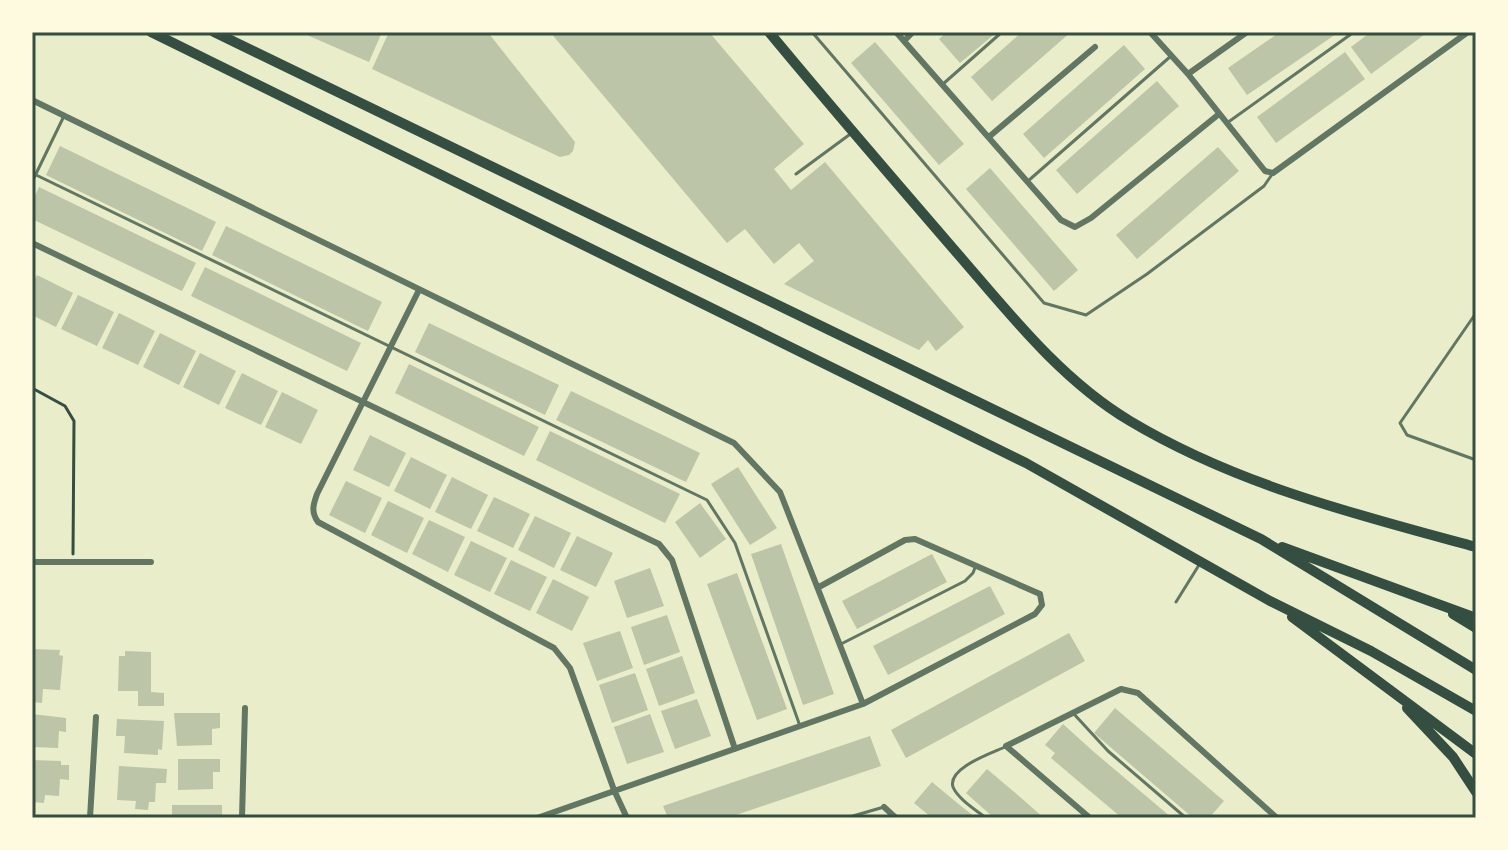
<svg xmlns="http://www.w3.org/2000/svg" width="1508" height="850" font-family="'Noto Serif',serif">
<rect width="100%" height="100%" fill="#e9edc9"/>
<path fill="#bcc5a7" d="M300,32H382L369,62Z
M389,32H483L490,35L575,142L573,151L569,155L560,157L372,69Z
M550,32H709L804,144L774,169L791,190L825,162L964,327L936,351L928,340L919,350L784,284L814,261L799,243L774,264L745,229L727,243Z
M947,32H997L960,63L939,39Z
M1022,32H1071L992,101L971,77Z
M1280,32H1339L1247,95L1228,68Z
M1371,32H1428L1371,74L1351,47Z
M875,42L964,144L939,165L851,63Z
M1124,45L1145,69L1044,158L1023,134Z
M1345,52L1365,79L1276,143L1257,117Z
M1157,81L1179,106L1077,194L1056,170Z
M60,146L216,222L202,251L46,175Z
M1218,147L1239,171L1137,259L1116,235Z
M990,168L1078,270L1054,291L966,189Z
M39,187L196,263L182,291L32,219V202Z
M226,226L382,302L368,331L212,255Z
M205,267L361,343L347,371L191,296Z
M37,275L73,293L56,327L32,315V285Z
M78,295L114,312L97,346L61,329Z
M119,313L155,331L138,365L102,348Z
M429,323L559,385L545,415L415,352Z
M160,333L196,351L179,385L143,367Z
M200,353L236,371L219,405L183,387Z
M409,364L539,427L524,456L395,393Z
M242,373L278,391L261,425L225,408Z
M571,391L700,453L686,482L556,420Z
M282,392L318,410L301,444L265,427Z
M550,431L680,494L665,523L536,460Z
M370,435L406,453L389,487L353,470Z
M411,457L447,475L430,509L394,491Z
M738,467L777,528L750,545L711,484Z
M452,477L488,495L471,529L435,512Z
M346,481L382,498L365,533L329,515Z
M494,497L530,514L513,548L477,531Z
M388,501L424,518L407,553L371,535Z
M700,503L726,539L700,558L675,522Z
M535,516L571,533L554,568L518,550Z
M429,520L465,537L448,572L412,554Z
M577,536L613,553L596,587L560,570Z
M471,541L507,558L490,592L454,575Z
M781,544L834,694L803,705L751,554Z
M932,554L947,582L857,629L842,601Z
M511,560L547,577L530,611L494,594Z
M650,568L664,606L627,618L614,581Z
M737,573L787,709L757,720L707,584Z
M553,579L589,597L572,631L536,613Z
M990,586L1005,614L888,675L873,646Z
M667,615L680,652L644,665L631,627Z
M620,631L633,668L597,681L583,643Z
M1069,633L1085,661L906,758L891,730Z
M32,649L60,650L59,655L63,656L60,690L43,689L42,703L32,702Z
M125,651L151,652V692L164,693V706H138V691H118L119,656H125Z
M682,656L695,693L659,706L646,669Z
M635,673L648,710L612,723L599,685Z
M697,699L711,736L675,749L661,711Z
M1115,708L1224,801L1209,818H1193L1094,733Z
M174,713H220V728L212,729V745L177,746Z
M32,714L66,718V732L59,731L58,748L32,747Z
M650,714L664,752L627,764L614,727Z
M117,719L164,721L162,750L158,749V755L124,753L125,736H116Z
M1063,724L1094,752L1172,818H1122L1084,786L1051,758L1055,753L1045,745Z
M870,736L881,766L727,818H668L663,806Z
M178,759H220V772H213V789L178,790Z
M32,760L61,761V765H69V780L60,779L59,796L45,795L44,803L32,802Z
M119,766L167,769L166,783H156L155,802H149L148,810L135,809L136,801L117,800Z
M987,769L1020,797L1044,818H994L966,793Z
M932,782L950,797L976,818H932L914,803Z
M172,805H222V818H172Z"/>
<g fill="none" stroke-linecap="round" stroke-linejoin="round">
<path stroke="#344e41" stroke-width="3" d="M32,388L65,406L74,421L73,554"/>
<path stroke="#617663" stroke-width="3" d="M812,32L1044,303L1086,315L1147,274L1264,186L1273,173
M943,84L1002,32
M1227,123L1354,32
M32,173L707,500L735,543L800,726
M796,174L849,135
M1028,181L1171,56
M32,182L64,116
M1476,313L1400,423L1407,435L1476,460
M1176,602L1199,565
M841,644L965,581L973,573L976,565
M1073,713L1108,751L1186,818
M846,818L884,807
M986,818C976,810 958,799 953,787C947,768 992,753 1005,747"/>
<path stroke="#617663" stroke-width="6" d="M896,32L1061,220L1075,227L1091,218L1219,114
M1150,32L1188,74L1265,171L1273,173L1468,32
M904,41L913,32
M1188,74L1247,32
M32,100L734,443L780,492L863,704
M990,136L1095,47
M32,243L659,544L672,560L735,749
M419,290L317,494C313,505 311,512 318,522L554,648L570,668L614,790L627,818
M32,562H151
M884,807L896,818
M90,818L96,717
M242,818L245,708
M537,818L863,704L1035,614L1042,605L1040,594L915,539L905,540L819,587
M1090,818L1006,746L1121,689L1138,693L1277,818"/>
<path stroke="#344e41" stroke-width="10" d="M769,32C831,107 894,180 957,253C1009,313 1061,380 1130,421C1237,485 1358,515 1476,547"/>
<path stroke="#344e41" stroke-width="10" d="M151,32L1026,463L1270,601L1371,651L1476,711
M214,32L1261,539L1476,670
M1282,547L1476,618
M1453,614L1476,628
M1292,617L1476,754
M1407,708L1453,757L1476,792"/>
</g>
<rect width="1508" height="850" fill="none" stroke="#fefae0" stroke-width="68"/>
<rect x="34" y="34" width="1440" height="782" fill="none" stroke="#344e41" stroke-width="3"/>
</svg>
